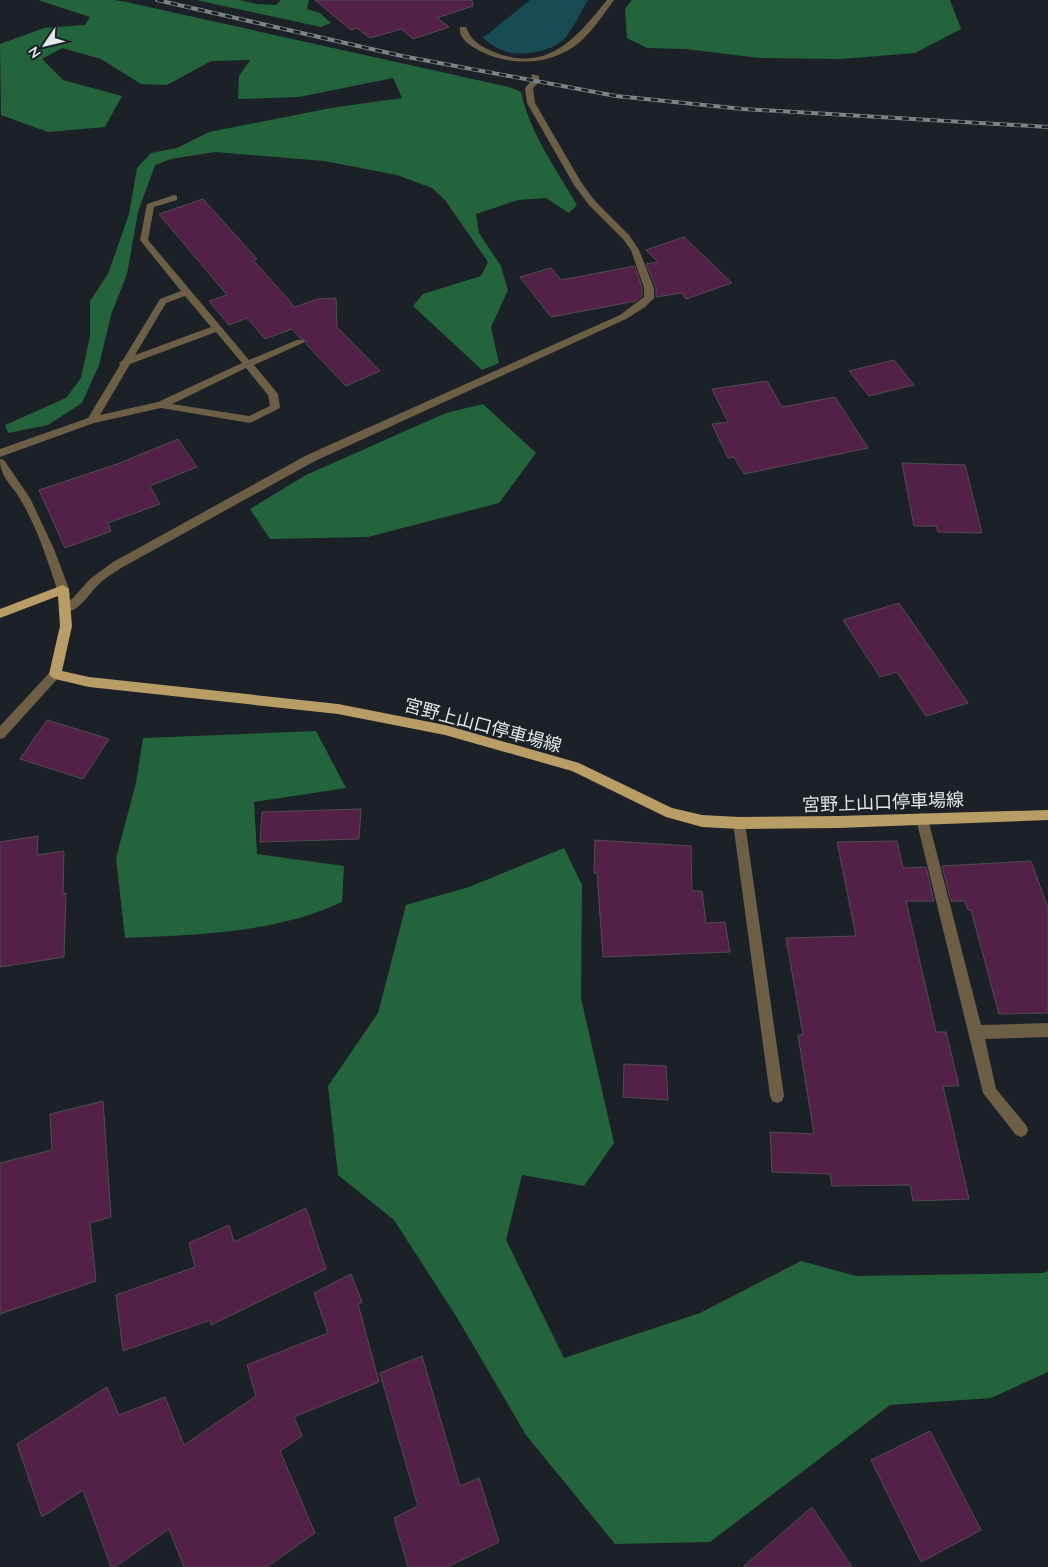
<svg xmlns="http://www.w3.org/2000/svg" width="1048" height="1567" font-family="Quicksand,'Noto Sans JP',sans-serif">
<rect width="100%" height="100%" fill="#1b2127"/>
<path fill="#24643c" d="M38,0H114L126,2L509,87L521,92C530,133 556,169 577,205L569,213L546,198L518,200L476,214L479,233L501,266L508,290L491,327L499,363L482,370L413,306L423,294L481,276L488,262L445,200L432,188L397,175L324,161L215,152L171,159L155,165L138,212L127,274L111,315L99,365L82,403L48,425L8,433L5,425L66,398L81,378L90,336V301L108,274L129,214L137,168L151,153L177,148L209,132L331,108L402,98L393,78L299,97L238,99L239,76L250,60L211,61L167,85L141,84L101,59L62,48L42,59L63,80L122,96L105,127L48,132L1,115L0,44L44,28L85,25L90,17Z
M196,0H239L257,4L276,5L281,0H309L307,9L320,13L331,23L321,27Z
M632,0H950L961,29L915,53L841,59L760,58L685,49L647,48L627,38L625,9Z
M483,404L536,453L499,503L368,537L270,539L250,509L306,475L446,413Z
M316,731L346,788L254,802L257,854L344,866L342,902C276,933 197,935 125,938L116,858L136,783L143,738Z
M564,848L582,885L581,998L614,1143L584,1186L522,1175L506,1240L564,1358L700,1313L801,1261L856,1276L1043,1273L1048,1271V1372L991,1398L890,1405L710,1542L615,1544L526,1435L456,1316L394,1220L338,1175L328,1086L378,1013L406,905L469,887Z"/>
<path fill="#184c54" d="M530,0H588C581,12 574,26 566,37C554,51 528,55 511,53C500,51 491,44 483,38Z"/>
<path fill="#532148" stroke="#544c52" d="M315,0H472L473,6L437,18L449,27L413,39L401,29L370,38L357,28L351,30Z
M203,199L257,259L253,260L295,307L317,299L336,298L337,327L380,371L346,386L306,344V341L300,338L292,329L265,339L247,318L229,325L209,301L227,295L159,214Z
M684,237L732,283L686,299L681,293L656,297V287L646,264L658,262L646,250Z
M635,266L642,288V296L636,301L551,317L520,277L551,268L561,280Z
M894,360L914,385L869,396L849,371Z
M767,381L782,407L835,397L868,448L744,474L734,457L728,458L712,424L728,422L712,389Z
M178,439L197,467L150,486L160,504L108,523L111,531L65,548L39,490L120,463Z
M902,463L965,465L982,533L938,532L936,526H914Z
M899,603L968,703L926,716L897,672L880,677L843,620Z
M47,720L109,739L83,779L20,759Z
M361,809L359,839L260,842L262,812Z
M38,836L37,855L64,851L63,894L66,893L64,957L0,967V842Z
M595,840L691,846L692,891H702L706,923L725,922L730,952L603,957L597,873H594Z
M897,841L903,868L926,867L934,901H906L936,1032H946L959,1086H943L969,1199L913,1201L910,1185L832,1186L830,1174L772,1172L770,1132L814,1134L798,1035H803L786,938L856,936L837,842Z
M1031,861L1048,908V1013L999,1014L971,910H968L965,901H951L942,866Z
M624,1064L666,1066L668,1100L623,1097Z
M103,1101L111,1217L90,1223L96,1281L0,1314V1163L52,1150L50,1114Z
M306,1208L326,1269L211,1325L210,1320L123,1351L116,1295L195,1267L189,1243L229,1225L234,1242Z
M351,1274L362,1302L358,1304L379,1382L294,1417L302,1436L280,1451L315,1533L267,1567H184L169,1529L115,1567H111L83,1490L42,1517L17,1444L107,1387L119,1415L165,1397L184,1445L256,1396L247,1365L328,1333L314,1293Z
M422,1356L460,1486L479,1478L499,1542L447,1567H408L394,1518L418,1506L380,1373Z
M930,1431L981,1530L921,1562L871,1460Z
M812,1507L852,1567H743Z"/>
<g fill="none" stroke-linecap="round" stroke-linejoin="round">
<path fill="#6c5f45" fill-rule="evenodd" d="M607,0H614C604,14 593,30 580,42C551,66 510,67 478,50C469,45 458,38 460,27H466C471,41 480,46 494,52C548,74 577,37 607,0Z
M532,74L539,76V82L533,88L535,103L581,182L595,201L629,235L639,250L654,288V298L645,307L626,319L315,461L121,568C114,573 105,578 99,584C89,593 77,616 62,611L60,608L74,597L90,579L113,562L307,455L620,315L644,297V288L631,250L623,239L589,205L574,185L527,103L525,88L531,81Z
M174,195L177,196V200L154,207L148,240L249,360L297,340H303L305,342L254,365L278,394L280,407L278,409L250,423L161,408L94,423L0,457V449L88,418L120,365L119,363L123,360L160,299L181,291L140,240L147,204ZM185,296L211,327L135,355L166,303ZM216,332L242,363L158,402L100,415L130,364ZM246,368L268,395L270,406L249,416L172,404Z
M0,459L4,460L30,498L54,549L69,589L67,592H59L57,589C47,559 37,527 20,499C12,484 0,478 0,459Z
M55,669L59,671L61,674L59,677L4,738L0,739V726L51,671Z
M922,813L927,815L928,819L981,1025L1048,1023V1037L985,1039L996,1089L1026,1125L1028,1130L1026,1135L1021,1137L1016,1135L983,1093L916,819L917,815Z
M739,817L744,819L745,823L784,1096L782,1101L777,1103L772,1101L770,1096L733,823L734,819Z"/>
<path fill="#b89d67" fill-rule="evenodd" d="M63,585L69,589L72,626L62,671L89,677L338,704L445,725L579,763L672,808L702,815L739,817L838,816L1048,810V820L838,828L739,829L702,827L666,817L572,771L445,735L338,714L89,687L55,679L51,677L49,674L60,626L58,596L0,618V609Z"/>
<g stroke="#7e8388" stroke-width="4">
<path id="rail" d="M157,0L402,56L616,96L743,109L1048,127"/>
</g>
<use href="#rail" stroke="#1b2127" stroke-width="2.5" stroke-dasharray="7" stroke-linecap="butt"/>
</g>
<g text-anchor="middle" dominant-baseline="central" stroke-width="4" stroke-linejoin="round" paint-order="stroke">
<g font-size="18" fill="#e2e7ea" stroke="#1b2127">
<text transform="translate(483 725) rotate(15)">宮野上山口停車場線</text>
<text transform="translate(883 802) rotate(-2)">宮野上山口停車場線</text>
</g>
</g>
<g transform="translate(45 45) rotate(235)" stroke="#1b2127" stroke-width="4" paint-order="stroke">
<path d="M0-4L9 19L0 12L-9 19Z" fill="#e2e7ea"/>
<text y="-8" font-size="14" font-weight="bold" text-anchor="middle" fill="#e2e7ea">N</text>
</g>
</svg>
